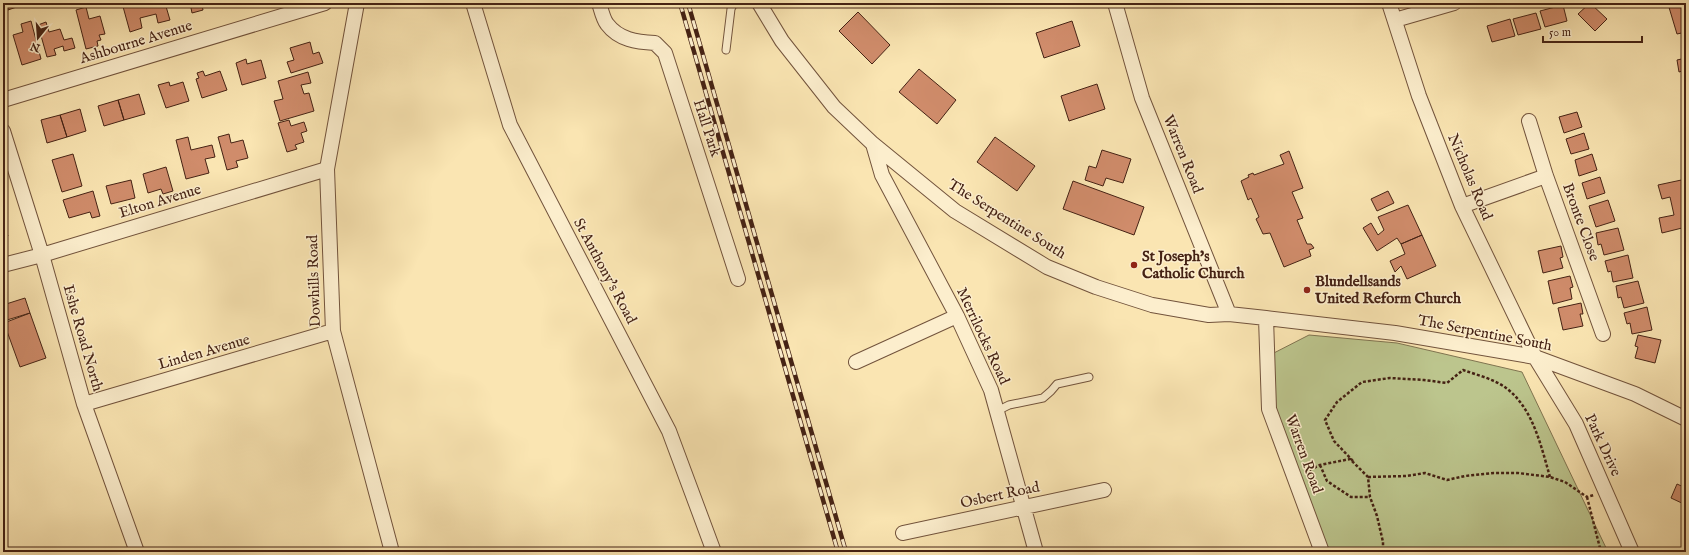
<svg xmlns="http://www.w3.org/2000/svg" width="1689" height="555" font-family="'IM FELL English',serif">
<rect width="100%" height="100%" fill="#fae5b2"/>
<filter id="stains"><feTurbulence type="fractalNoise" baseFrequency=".005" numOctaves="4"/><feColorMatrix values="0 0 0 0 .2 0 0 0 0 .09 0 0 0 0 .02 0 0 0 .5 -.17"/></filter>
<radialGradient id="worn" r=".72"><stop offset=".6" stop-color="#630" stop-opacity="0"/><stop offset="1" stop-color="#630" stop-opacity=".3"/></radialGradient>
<path fill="#bcc58d" stroke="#807450" d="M1309,335L1397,343L1522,372L1608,552H1322L1269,409L1268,356Z"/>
<path fill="#d08c6b" stroke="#452214" d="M6,3H25V4L8,10Z
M122,3H165L170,20L158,23L156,14L140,18L142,28L130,32Z
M190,3H210L202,5L203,10L192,13Z
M1590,3L1607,19L1595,31L1578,14Z
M1672,3H1686V32L1677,34L1668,4Z
M1563,5L1567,21L1545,27L1540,11Z
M86,7L89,19L100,16L105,34L99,35L101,40L97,41L98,46L86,49L76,10Z
M858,12L890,45L872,64L839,31Z
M1536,13L1541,29L1518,35L1513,19Z
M1510,19L1515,36L1492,42L1487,26Z
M31,21L41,59L22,65L13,35L23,32L21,24Z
M1072,21L1080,46L1044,58L1036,33Z
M46,22L49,32L60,29L64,40L72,38L75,48L64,51L63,46L54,49L56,55L47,57L38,25Z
M310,42L313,54L319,52L323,63L291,73L287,62L294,60L290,48Z
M1686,58V70L1679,72L1677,60Z
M246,59L247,64L261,60L266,78L242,85L236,63Z
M919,69L956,100L937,124L899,92Z
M203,71L205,76L220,71L227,90L202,98L196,79L199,78L197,73Z
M308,72L311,83L301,85L304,94L309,93L314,111L280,121L274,101L283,99L278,81Z
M169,82L170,86L183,82L189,101L166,108L158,85Z
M1097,84L1105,109L1069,121L1061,96Z
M139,94L145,114L124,120L118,100Z
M118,100L124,120L104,126L98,106Z
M80,109L86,131L67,137L60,115Z
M1577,112L1582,127L1564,133L1559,117Z
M60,115L67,137L47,143L41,120Z
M289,120L291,126L304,122L307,131L301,133L304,142L295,145L297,149L287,152L278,123Z
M1584,133L1589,149L1571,154L1566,139Z
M229,134L231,143L243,140L248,158L236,161L238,167L227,170L218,137Z
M188,137L191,150L212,145L215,157L205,159L209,173L186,179L176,140Z
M995,137L1035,166L1017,191L977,162Z
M1102,150L1131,159L1123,183L1106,178L1103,186L1085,180L1089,166L1096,168Z
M1289,151L1303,188L1292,192L1303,218L1297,220L1307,244H1311L1314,248L1309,250L1311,256L1284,267L1270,233L1263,234L1256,219L1259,217L1251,198L1248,200L1241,181L1249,177L1248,175L1253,173L1254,175L1284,164L1280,155Z
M73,154L82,186L62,192L52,160Z
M1592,154L1597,170L1579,176L1575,160Z
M166,167L173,191L163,194L161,189L148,193L143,174Z
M1600,177L1605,193L1587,199L1582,183Z
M1686,179V227L1662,233L1659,218L1674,215L1670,197L1662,199L1658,185Z
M131,180L135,198L111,204L106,186Z
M1073,181L1144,207L1134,235L1063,209Z
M93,191L100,216L92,218L90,212L69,218L63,200Z
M1388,191L1394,203L1377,211L1371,199Z
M1608,200L1615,221L1596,227L1589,206Z
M1408,205L1422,235L1401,244L1397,238L1377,251L1363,228L1371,223L1378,235L1384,230L1378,217Z
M3,223L8,236L3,238Z
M1618,228L1624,250L1604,255L1601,244L1598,245L1596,233Z
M1422,235L1436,266L1407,279L1401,266L1395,272L1390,261L1405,254L1401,244Z
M1561,246L1563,257L1560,258L1563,268L1543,273L1538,251Z
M1628,255L1633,278L1613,282L1611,271L1608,272L1605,261Z
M1570,276L1573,287L1570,288L1572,299L1553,304L1548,281Z
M1638,281L1644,303L1624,308L1621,297L1618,298L1616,286Z
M25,298L30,313L7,320L3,305Z
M1581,303L1583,314H1580L1583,326L1563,330L1558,308Z
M1647,307L1652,330L1632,334L1630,323L1627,324L1624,313Z
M30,313L46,358L20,367L4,323Z
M1638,335L1661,340L1655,363L1635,358L1638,347L1635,346Z
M1677,484L1686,488V505L1671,498Z"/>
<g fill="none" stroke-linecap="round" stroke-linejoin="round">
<g stroke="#72533c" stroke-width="9">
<path id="service" d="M726,50L731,9L734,3
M997,411L1009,405L1043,398L1051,391L1057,384L1089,377"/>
</g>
<g stroke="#72533c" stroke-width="16">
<path id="minor" d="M357,3L327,169L333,331L392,552
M473,3L510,125L669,431L714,552
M599,3C601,9 603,19 607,24C619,40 637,42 655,43L665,53L738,279
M759,3L782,41L834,107L873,144L955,211L1047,267L1096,287L1152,305L1209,315L1229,314L1266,318L1395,333L1535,357L1635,394L1686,419
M1115,3L1142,98L1229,314
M1389,3L1419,96L1462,206L1535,357L1576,424L1632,552
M1395,20L1454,3
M3,100L325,3
M1529,121L1546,176L1603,334
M3,131L42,255L84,404L137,552
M873,144L882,175L957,316L991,390L1036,552
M1462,206L1546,176
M3,265L42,255L327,169
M1266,318L1269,409L1322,552
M856,362L957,316
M84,404L333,331
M903,533L1104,490"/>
</g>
<path stroke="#452214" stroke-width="2.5" stroke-dasharray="3 2" stroke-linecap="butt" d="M1353,461L1334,441L1325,420L1337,402L1362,382L1390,378L1424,380L1447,383L1463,370C1477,375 1494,379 1506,388C1533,408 1541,446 1550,477
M1320,465L1327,481L1351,497H1370
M1305,472L1320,465L1350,459L1368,477L1370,497L1377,516L1383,542V552
M1368,477L1406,476L1425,473L1447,480L1465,476L1494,473H1518L1550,477L1565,482L1587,497L1594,495
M1587,497L1601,552"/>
<use href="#service" stroke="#fceecd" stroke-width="7"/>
<use href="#minor" stroke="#fceecd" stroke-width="14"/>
<g stroke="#452214" stroke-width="4.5">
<path id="rail" d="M680,3L838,552
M688,3L846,552"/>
</g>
<use href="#rail" stroke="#fceecd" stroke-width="3" stroke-dasharray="9" stroke-linecap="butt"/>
</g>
<g fill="#8f2418" stroke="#fceecd" stroke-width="1.5">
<circle cx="1134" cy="265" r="4"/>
<circle cx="1307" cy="290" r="4"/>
</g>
<g text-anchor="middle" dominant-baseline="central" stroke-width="3" stroke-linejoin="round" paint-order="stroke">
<g font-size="15" fill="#452214" stroke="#fceecd">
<text transform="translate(136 42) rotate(-17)">Ashbourne Avenue</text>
<text transform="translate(707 128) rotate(72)">Hall Park</text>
<text transform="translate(1183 154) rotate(68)">Warren Road</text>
<text transform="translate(1470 177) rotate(67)">Nicholas Road</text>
<text transform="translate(160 201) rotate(-17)">Elton Avenue</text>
<text transform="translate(1007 219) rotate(32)">The Serpentine South</text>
<text transform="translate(1581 222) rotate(70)">Bronte Close</text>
<text transform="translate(605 271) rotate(62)">St Anthony's Road</text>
<text transform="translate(314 281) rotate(-92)">Dowhills Road</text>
<text transform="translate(1485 333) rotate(11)">The Serpentine South</text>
<text transform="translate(983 336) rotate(65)">Merrilocks Road</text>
<text transform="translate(83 338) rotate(74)">Eshe Road North</text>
<text transform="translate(204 352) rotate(-16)">Linden Avenue</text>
<text transform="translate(1603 445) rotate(65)">Park Drive</text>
<text transform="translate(1304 454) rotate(70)">Warren Road</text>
<text transform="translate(1000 495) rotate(-12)">Osbert Road</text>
</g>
<g font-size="15" font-weight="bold" fill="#452214" stroke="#fceecd" text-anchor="start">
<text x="1142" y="256">St Joseph's<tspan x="1142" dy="17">Catholic Church</tspan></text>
<text x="1315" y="281">Blundellsands<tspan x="1315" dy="17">United Reform Church</tspan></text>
</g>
</g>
<rect width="1689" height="555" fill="none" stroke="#fae5b2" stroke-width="16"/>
<rect x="4" y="4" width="1681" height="547" fill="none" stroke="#452214" stroke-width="2"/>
<rect x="8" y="8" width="1673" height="539" fill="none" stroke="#452214"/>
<g transform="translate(38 38) rotate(197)" stroke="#fceecd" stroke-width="3" paint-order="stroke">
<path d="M0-3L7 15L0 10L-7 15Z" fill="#452214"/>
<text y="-6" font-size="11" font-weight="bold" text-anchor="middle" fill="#452214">N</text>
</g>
<path d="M1543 36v6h99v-6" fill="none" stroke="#452214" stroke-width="2"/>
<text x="1549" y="36" font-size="12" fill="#452214" stroke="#fceecd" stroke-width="3" paint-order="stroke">50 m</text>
<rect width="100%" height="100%" filter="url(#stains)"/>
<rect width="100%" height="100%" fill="url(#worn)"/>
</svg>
